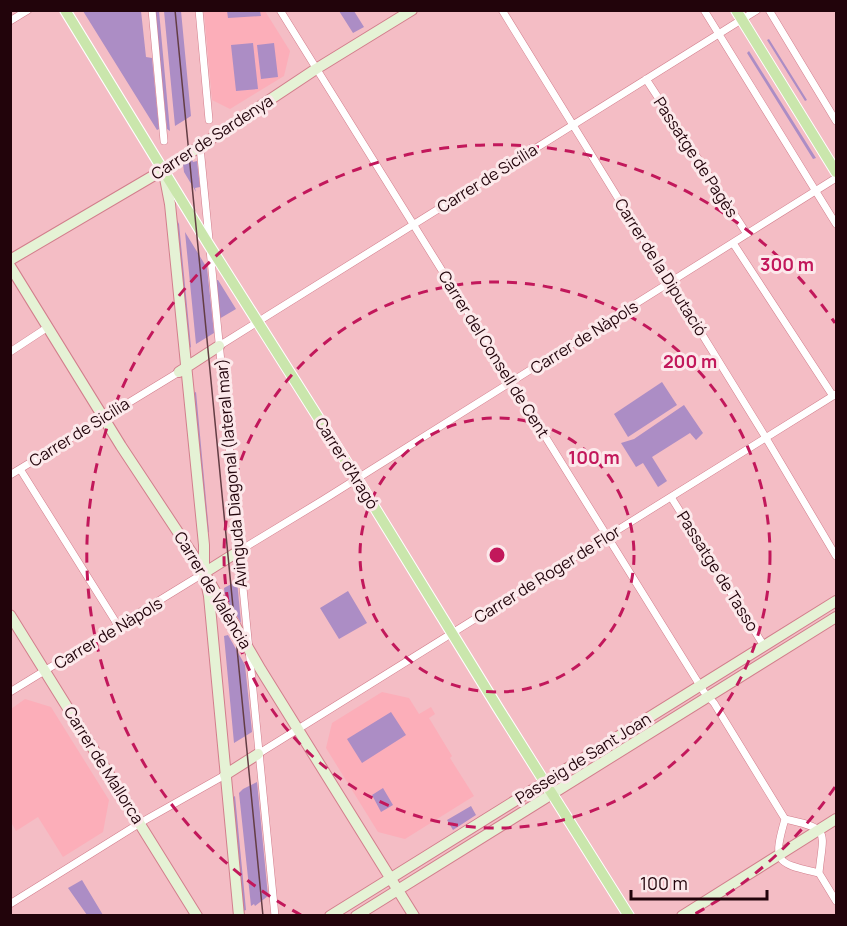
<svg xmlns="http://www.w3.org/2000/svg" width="847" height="926" font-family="Manrope,sans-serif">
<rect width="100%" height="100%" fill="#f4bdc5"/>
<path fill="#fcaeb9" d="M204,11H265L290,51L284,76L230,109L212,100Z
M382,692L409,698L419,714L431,707L435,714L429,718L452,756L450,758L474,796L405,839L378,832L326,748L332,723Z
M25,699L51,707L109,800L103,832L63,857L38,817L16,831L11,822V709Z"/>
<path fill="#ac8dc5" d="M83,11H141L146,57L152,58L159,129L157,130Z
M155,11H159L170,131L167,129Z
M164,11H181L191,116L175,126Z
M227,11H260L261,16L228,18Z
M339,11H354L364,27L353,33Z
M769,39L807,100L805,101L767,40Z
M253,43L258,89L236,91L231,45Z
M274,43L278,77L261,79L257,45Z
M749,51L816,158L813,159L747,53Z
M192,158L193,162L197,161L200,187L195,188L196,192L184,172L183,164Z
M176,218L179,224L191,347L188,349Z
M185,232L207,268L214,333L196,344Z
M216,280H218L236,309L219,319Z
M662,382L677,405L628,437L614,414Z
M196,392L209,532L206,534L192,394Z
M684,405L703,433L696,440L690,433L652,457L667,481L658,487L643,463L636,467L621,443L634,439Z
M237,581L241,623L225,597L224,588Z
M348,591L367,623L339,639L320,608Z
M228,635L245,665L252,732L234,743L224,636Z
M391,712L406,735L362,763L347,739Z
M257,782L268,896L255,906L254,904L251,906L239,793L243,789Z
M383,788L393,805L381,812L372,795Z
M235,796L246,910L243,911L232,798Z
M471,806L476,815L453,830L447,820Z
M82,880L103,915H87L68,888Z"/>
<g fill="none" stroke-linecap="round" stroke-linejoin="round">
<g stroke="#d27e8c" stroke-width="8">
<path id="street" d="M152,10L164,141
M199,10L209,120
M280,10L704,692L714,703L785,819C832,829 823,831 819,873L836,901
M502,10L766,438L836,556
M704,10L836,224
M769,10L836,121
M10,21L28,10
M646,79L747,234
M200,147L275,916
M733,243L833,396
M219,346L757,10
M10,352L48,327
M20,469L119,627
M10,475L179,372
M671,497L764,646
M239,551L323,500L836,178
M10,692L204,573
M258,754L836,394
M785,819C772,864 777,863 819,873
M10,904L140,823L225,775"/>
</g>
<g stroke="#d27e8c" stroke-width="12">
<path id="secondary" d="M164,173L170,204L204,545V573L209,596L239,916
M10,260L175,163L316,69L412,10
M10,266L121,446L201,567L261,670L414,916
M179,372L219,346
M204,573L239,551
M10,615L197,916
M225,775L258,754
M330,916L836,601
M356,916L836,617
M682,916L836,819"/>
</g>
<g stroke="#fff" stroke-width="12">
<path id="primary" d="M65,10L209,245L354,474L498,708L629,916
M736,10L836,172"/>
</g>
<use href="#street" stroke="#fff" stroke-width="7"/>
<use href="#secondary" stroke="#e5f2d5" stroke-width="10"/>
<use href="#primary" stroke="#cae6ac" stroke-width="10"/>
<path stroke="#633d44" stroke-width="1.5" d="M175,10L263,916"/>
</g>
<g fill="none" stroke="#c2185b" stroke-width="3" stroke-dasharray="10 8">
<circle cx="497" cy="555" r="137"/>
<circle cx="497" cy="555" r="273"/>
<path d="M835 787A410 410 0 0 1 693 915M301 915A410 410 0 1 1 835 323"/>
</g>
<g text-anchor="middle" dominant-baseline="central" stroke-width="6" stroke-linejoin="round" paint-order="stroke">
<g font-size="16" fill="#22040b" stroke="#fce9eb">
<text transform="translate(212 137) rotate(-33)">Carrer de Sardenya</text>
<text transform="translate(696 157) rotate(57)">Passatge de Pagès</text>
<text transform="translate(487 178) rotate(-32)">Carrer de Sicília</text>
<text transform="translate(661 267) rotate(58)">Carrer de la Diputació</text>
<text transform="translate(584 337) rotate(-32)">Carrer de Nàpols</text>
<text transform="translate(494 354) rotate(58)">Carrer del Consell de Cent</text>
<text transform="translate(79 432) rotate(-32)">Carrer de Sicília</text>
<text transform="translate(347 463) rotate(58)">Carrer d'Aragó</text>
<text transform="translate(231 473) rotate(-95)">Avinguda Diagonal (lateral mar)</text>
<text transform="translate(718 571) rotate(58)">Passatge de Tasso</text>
<text transform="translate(547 574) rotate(-32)">Carrer de Roger de Flor</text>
<text transform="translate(213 590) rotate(59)">Carrer de València</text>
<text transform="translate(108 633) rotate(-31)">Carrer de Nàpols</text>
<text transform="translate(583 758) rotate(-32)">Passeig de Sant Joan</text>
<text transform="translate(104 765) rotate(58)">Carrer de Mallorca</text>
</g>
</g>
<circle cx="497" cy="555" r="9" fill="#c2185b" stroke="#fce9eb" stroke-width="3"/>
<g font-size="18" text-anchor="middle" font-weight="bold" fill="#c2185b" stroke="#fce9eb" stroke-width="6" stroke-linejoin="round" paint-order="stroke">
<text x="787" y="271">300 m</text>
<text x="690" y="368">200 m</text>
<text x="594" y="464">100 m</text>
</g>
<rect width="847" height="926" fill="none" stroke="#22040b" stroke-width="24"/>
<path d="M631 890v9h136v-9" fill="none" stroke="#22040b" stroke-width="3"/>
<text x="640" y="890" font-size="18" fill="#22040b" stroke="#fce9eb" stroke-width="4.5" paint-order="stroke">100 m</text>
</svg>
